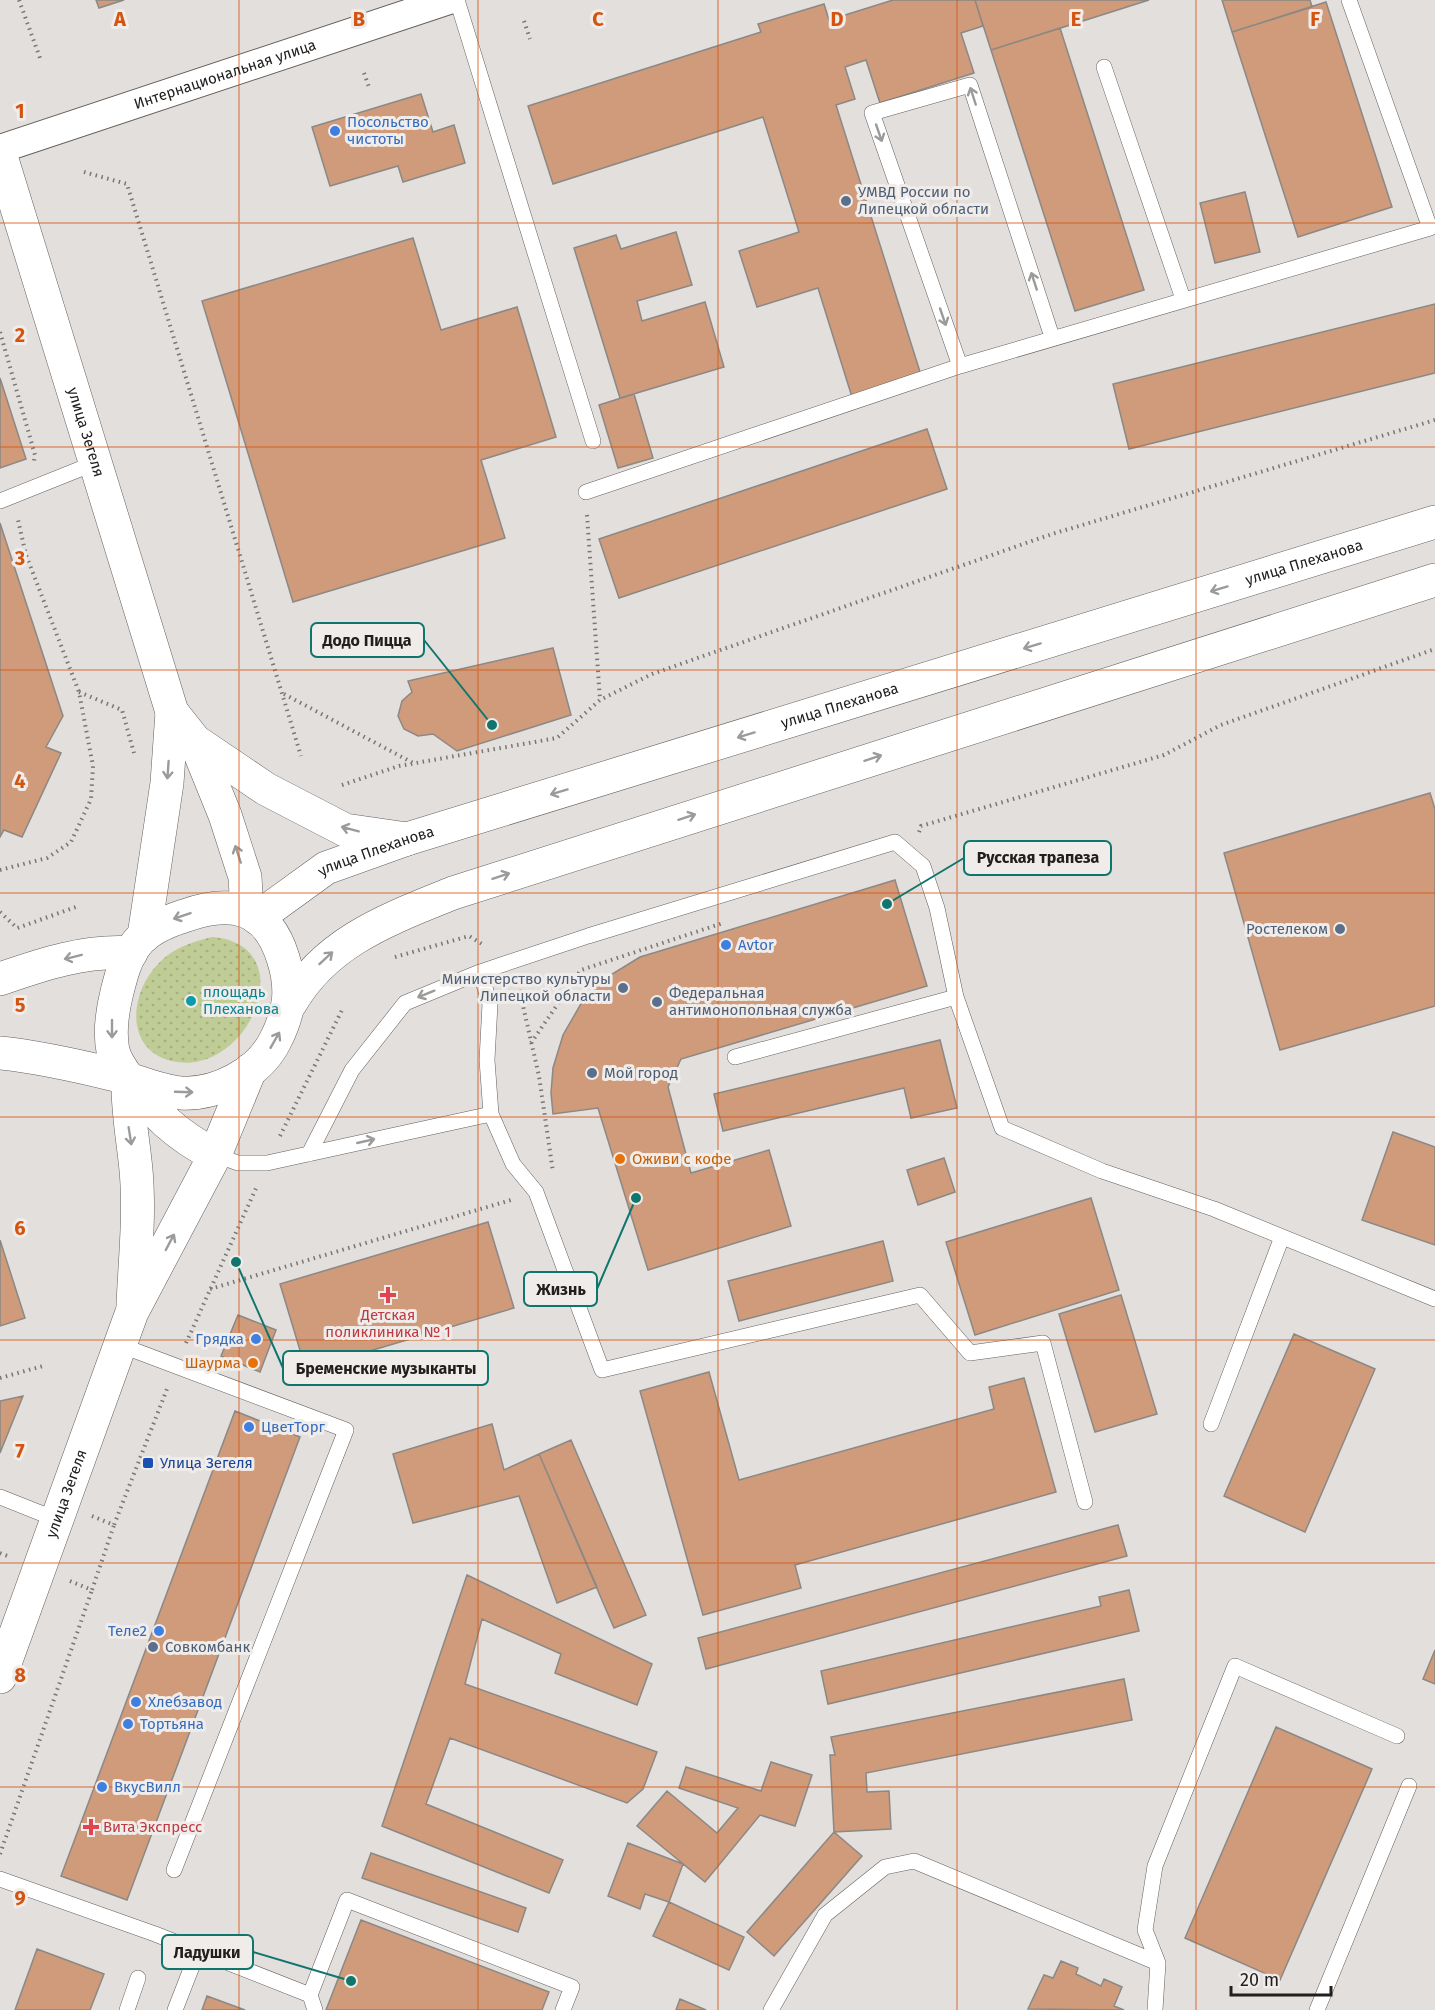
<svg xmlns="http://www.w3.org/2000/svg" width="1435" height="2010" font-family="'Fira Sans',sans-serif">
<defs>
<pattern id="grass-dots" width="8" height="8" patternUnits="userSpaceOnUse" patternTransform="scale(1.5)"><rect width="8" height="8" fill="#bfcc95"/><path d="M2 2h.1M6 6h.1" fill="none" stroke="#a4af80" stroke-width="1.8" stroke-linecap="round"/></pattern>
</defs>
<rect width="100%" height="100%" fill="#e3dfdc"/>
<path fill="url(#grass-dots)" d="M212,937C303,944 251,1073 177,1062C124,1054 128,994 159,963C173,948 192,942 212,937Z"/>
<path fill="#cf9b7a" stroke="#8b8885" stroke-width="1.5" d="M96,0H124L99,8Z
M893,0H975L983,26L961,33L974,73L880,103L866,60L845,67L855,99L836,105L921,375L852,397L818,288L757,307L739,251L799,232L763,117L553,184L528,106L761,32L758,24L824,4L829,20Z
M975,0H1149L991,50Z
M1222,0H1310L1312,7L1232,32Z
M1326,2L1392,207L1298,237L1232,32Z
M1060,28L1144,290L1075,311L991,50Z
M421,94L433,132L454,125L465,163L403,182L398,166L330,186L312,127Z
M1245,192L1260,252L1215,263L1200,203Z
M676,232L692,285L637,301L642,321L705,302L724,367L620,398L574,248L616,235L621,249Z
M413,238L441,330L517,307L556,437L481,460L505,538L293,602L202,301Z
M1435,304V373L1129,449L1113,384Z
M0,378L26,459L0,468Z
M634,394L653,458L618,468L599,405Z
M927,429L947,489L619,598L599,539Z
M0,523L63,716L46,747L61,753L22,837L4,830L0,837Z
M553,648L571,715L457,751L433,734L418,736L404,729L398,716L402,701L412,692L408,681Z
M1430,793L1435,809V1006L1280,1050L1224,853Z
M895,880L927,986L681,1059L668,1087L691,1173L769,1150L791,1226L648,1270L598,1108L553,1114L551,1093L553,1068L563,1035L582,1002L604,979L640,957Z
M940,1040L957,1108L911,1118L904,1088L723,1131L714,1094Z
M1393,1132L1435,1147V1245L1362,1220Z
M944,1158L955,1192L918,1205L907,1170Z
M1091,1198L1119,1290L975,1335L946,1242Z
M488,1222L514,1308L306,1370L280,1284Z
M0,1240L25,1318L0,1326Z
M883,1241L893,1281L739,1321L728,1281Z
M1121,1295L1157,1414L1095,1432L1059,1314Z
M238,1315L276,1330L260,1372L221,1356Z
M1294,1334L1375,1369L1305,1532L1224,1496Z
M709,1372L739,1480L994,1409L989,1387L1024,1378L1056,1492L795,1565L801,1588L703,1615L640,1391Z
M23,1396L0,1453V1401Z
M235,1411L300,1437L127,1900L61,1876Z
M492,1424L504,1470L539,1454L597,1587L557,1603L519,1496L413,1523L393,1454Z
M571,1440L646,1615L614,1628L539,1454Z
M1118,1525L1127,1556L706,1669L698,1638Z
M467,1575L652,1664L637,1705L555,1673L561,1654L482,1619L465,1684L657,1752L643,1789L627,1803L450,1738L426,1804L563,1860L549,1893L382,1826Z
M1129,1590L1139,1631L828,1704L821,1671L1101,1606L1099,1597Z
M1435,1650V1684L1423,1679Z
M1124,1679L1132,1720L866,1773L867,1792L889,1791L891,1829L834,1832L830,1755H835L831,1737Z
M1276,1727L1372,1769L1280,1980L1185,1938Z
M771,1762L812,1775L795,1826L760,1815L705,1882L637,1826L667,1791L717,1833L738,1808L679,1788L686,1767L761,1791Z
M834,1832L862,1856L774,1956L747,1932Z
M628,1843L683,1864L669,1902L645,1894L640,1909L608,1896Z
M371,1853L526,1908L518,1932L362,1878Z
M669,1902L744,1937L729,1970L653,1936Z
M361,1920L549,1992L542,2010H326Z
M37,1949L104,1974L90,2010H15Z
M1061,1961L1078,1968L1076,1974L1101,1986L1104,1979L1122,1987L1114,2006L1124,2010L1028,2009L1044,1975L1053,1978Z
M207,1996L245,2010H202Z
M680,1999L706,2010H676Z"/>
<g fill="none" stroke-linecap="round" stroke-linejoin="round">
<g stroke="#63605e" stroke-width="16">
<path id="service" d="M457,0L593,441
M1104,67L1183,299
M960,366L872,113L970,85L1052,337
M586,492L960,366L1430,228L1349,0
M0,501L95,463
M480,972L490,1004L487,1060L491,1114L513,1164L536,1192L602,1370L920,1295L970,1353L1043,1343L1085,1502
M735,1057L956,997
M309,1154L352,1070L405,1003L480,972L588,936L895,842L923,866L937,908L956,997L1002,1128L1102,1171L1214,1209L1435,1299
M215,1155L238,1163H267L491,1114
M120,1345L346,1430L174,1870
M1211,1424L1282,1237
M0,1497L58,1520
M0,1879L155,1934L310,1995
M127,2010L138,1978
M175,2010L198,1951
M315,2010L310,1995L347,1900L572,1987L563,2010
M771,2010L825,1915L885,1867L914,1861L1158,1963
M1155,2010L1158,1963L1145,1930L1155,1866L1235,1666L1397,1736
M1317,2010L1409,1786"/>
</g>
<g stroke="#63605e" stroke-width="30">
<g id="minor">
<path id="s1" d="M0,149L449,0"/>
</g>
</g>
<g stroke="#63605e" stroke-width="34">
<g id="tertiary">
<path id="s2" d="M0,153L172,712L195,741L225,815L245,877L247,911"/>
<path d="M195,741L266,789L345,830L407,839"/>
<path d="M144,936L167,783L172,712"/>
</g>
</g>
<g stroke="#63605e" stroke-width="34">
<g id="secondary">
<path id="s3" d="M257,918L326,868L407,839L1435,522"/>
<path d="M0,979C43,964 85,950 131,953"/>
<path d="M290,1004C326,941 389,919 453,893L1435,580"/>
<path d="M0,1053C38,1057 74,1065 111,1074C134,1079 157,1091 181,1093C217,1095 259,1073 275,1041C290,1012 293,989 283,958C267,906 231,899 184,916C168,921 148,929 137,943C126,956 121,976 117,992C112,1012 109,1031 113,1051C116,1062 121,1069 128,1078C152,1112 177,1136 215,1155"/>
<path d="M128,1078C127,1110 133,1138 136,1170C140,1214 135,1259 133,1304"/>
<path id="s4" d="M0,1677L132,1312L215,1155L250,1070"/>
</g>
</g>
<path stroke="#797674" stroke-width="4" stroke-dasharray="1.5 4.5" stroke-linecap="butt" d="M19,0L40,58
M524,21L530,39
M364,73L369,87
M84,172L127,184L301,756
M0,332L35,455L34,461
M587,515L600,700
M79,692L122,710L134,753
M284,694L415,764
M342,785L399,766L557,738L600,700L652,674L1052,534L1435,420
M919,832L921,826L1164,755L1221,725L1435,649
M0,870L47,858L71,842L91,799L93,766L79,692L26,555L18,520
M0,912L17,928L79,906
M395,957L469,936L482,944
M518,984L539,1076L553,1172
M531,1043L581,970L723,923
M280,1136L342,1010
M210,1289L511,1200
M186,1343L257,1186
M0,1378L43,1366
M92,1516L114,1525L167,1389
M0,1553L10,1557
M70,1581L92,1590L114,1525
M0,1854L92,1590"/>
<use href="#service" stroke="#fff" stroke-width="15"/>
<use href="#minor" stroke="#fff" stroke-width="28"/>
<use href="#tertiary" stroke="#fff" stroke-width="33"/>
<use href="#secondary" stroke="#fff" stroke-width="33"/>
</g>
<defs><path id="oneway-shaft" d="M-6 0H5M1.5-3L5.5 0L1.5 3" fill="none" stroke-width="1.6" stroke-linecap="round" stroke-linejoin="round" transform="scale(1.5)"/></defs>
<g stroke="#9b9b9a">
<use href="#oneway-shaft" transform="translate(973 96) rotate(-108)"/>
<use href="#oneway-shaft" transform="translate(879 133) rotate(71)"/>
<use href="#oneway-shaft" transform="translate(1034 281) rotate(-108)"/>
<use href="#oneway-shaft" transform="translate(943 317) rotate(71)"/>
<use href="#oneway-shaft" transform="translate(1219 589) rotate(163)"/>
<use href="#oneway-shaft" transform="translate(1032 646) rotate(163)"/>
<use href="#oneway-shaft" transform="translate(746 735) rotate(163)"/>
<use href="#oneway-shaft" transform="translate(873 758) rotate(-18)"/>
<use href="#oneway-shaft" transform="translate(168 770) rotate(94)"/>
<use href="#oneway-shaft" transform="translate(559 792) rotate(163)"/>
<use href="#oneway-shaft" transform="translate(687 817) rotate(-18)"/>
<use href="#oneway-shaft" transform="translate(350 829) rotate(-165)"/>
<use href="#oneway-shaft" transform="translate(238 854) rotate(-108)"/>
<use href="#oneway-shaft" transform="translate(501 876) rotate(-18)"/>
<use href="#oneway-shaft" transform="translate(182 916) rotate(161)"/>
<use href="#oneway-shaft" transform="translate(73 957) rotate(166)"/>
<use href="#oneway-shaft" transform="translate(326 958) rotate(-43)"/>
<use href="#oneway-shaft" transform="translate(426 994) rotate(158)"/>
<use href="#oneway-shaft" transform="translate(112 1029) rotate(90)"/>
<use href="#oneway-shaft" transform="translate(275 1040) rotate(-60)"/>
<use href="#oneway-shaft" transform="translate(184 1092) rotate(2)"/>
<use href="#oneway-shaft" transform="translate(130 1136) rotate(81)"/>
<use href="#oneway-shaft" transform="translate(366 1141) rotate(-13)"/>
<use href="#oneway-shaft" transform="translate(170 1242) rotate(-62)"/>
</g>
<path fill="none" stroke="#d4530e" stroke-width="1.5" stroke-opacity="0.55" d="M239,0V2010M478,0V2010M718,0V2010M957,0V2010M1196,0V2010M0,223H1435M0,447H1435M0,670H1435M0,893H1435M0,1117H1435M0,1340H1435M0,1563H1435M0,1787H1435"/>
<g fill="#3f7fe0" stroke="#f0ece9" stroke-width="2">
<circle cx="335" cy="131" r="6"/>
<circle cx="726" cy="945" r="6"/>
<circle cx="256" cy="1339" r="6"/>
<circle cx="249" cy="1427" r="6"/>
<circle cx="159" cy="1631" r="6"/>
<circle cx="136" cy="1702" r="6"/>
<circle cx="128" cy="1724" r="6"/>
<circle cx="102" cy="1787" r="6"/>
</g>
<g fill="#5c6f8a" stroke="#f0ece9" stroke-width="2">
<circle cx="846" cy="201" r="6"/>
<circle cx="1340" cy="929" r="6"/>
<circle cx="623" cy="988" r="6"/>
<circle cx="657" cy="1002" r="6"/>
<circle cx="592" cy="1073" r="6"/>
<circle cx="153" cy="1647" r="6"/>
</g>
<circle fill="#0f9aa8" stroke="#f0ece9" stroke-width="2" cx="191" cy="1001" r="6"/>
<g fill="#e8710a" stroke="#f0ece9" stroke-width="2">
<circle cx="620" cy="1159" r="6"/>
<circle cx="253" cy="1363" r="6"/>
</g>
<g fill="#e0444e" stroke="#f0ece9" stroke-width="2">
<path d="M385 1286h6v6h6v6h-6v6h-6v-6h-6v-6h6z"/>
<path d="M88 1818h6v6h6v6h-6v6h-6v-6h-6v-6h6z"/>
</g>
<rect fill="#1a4fb4" stroke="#f0ece9" stroke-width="2" x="142" y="1457" width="12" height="12" rx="3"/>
<g text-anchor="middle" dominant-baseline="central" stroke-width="6" stroke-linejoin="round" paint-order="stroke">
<g font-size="15" fill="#21201f" stroke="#f0ece9">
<text stroke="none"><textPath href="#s1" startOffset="237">Интернациональная улица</textPath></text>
<text stroke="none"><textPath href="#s2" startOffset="292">улица Зегеля</textPath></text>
<text stroke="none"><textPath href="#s3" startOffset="1110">улица Плеханова</textPath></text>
<text stroke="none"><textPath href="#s3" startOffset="624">улица Плеханова</textPath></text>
<text stroke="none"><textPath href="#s3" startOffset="138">улица Плеханова</textPath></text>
<text stroke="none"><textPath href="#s4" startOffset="195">улица Зегеля</textPath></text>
</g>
<g font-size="15" fill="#366cbe" stroke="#f0ece9" text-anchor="start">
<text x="347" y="122">Посольство<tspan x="347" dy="17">чистоты</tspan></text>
<text x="738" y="945">Avtor</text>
<text x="244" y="1339" text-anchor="end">Грядка</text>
<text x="261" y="1427">ЦветТорг</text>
<text x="147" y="1631" text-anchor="end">Теле2</text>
<text x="148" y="1702">Хлебзавод</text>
<text x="140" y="1724">Тортьяна</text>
<text x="114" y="1787">ВкусВилл</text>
</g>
<g font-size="15" fill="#4e5e75" stroke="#f0ece9" text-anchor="start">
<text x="858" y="192">УМВД России по<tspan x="858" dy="17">Липецкой области</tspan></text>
<text x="1328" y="929" text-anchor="end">Ростелеком</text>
<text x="611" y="979" text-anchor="end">Министерство культуры<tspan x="611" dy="17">Липецкой области</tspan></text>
<text x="669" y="993">Федеральная<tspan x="669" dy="17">антимонопольная служба</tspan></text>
<text x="604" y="1073">Мой город</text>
<text x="165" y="1647">Совкомбанк</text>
</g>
<g font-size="15" fill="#0d838f" stroke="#f0ece9" text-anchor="start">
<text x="203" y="992">площадь<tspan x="203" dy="17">Плеханова</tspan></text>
</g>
<g font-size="15" fill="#c56008" stroke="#f0ece9" text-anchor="start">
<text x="632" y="1159">Оживи с кофе</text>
<text x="241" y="1363" text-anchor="end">Шаурма</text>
</g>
<g font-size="15" fill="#be3a42" stroke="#f0ece9">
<text x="388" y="1315">Детская<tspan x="388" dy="17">поликлиника № 1</tspan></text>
<text x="103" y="1827" text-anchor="start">Вита Экспресс</text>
</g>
<g font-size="15" fill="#164399" stroke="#f0ece9" text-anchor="start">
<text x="160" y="1463">Улица Зегеля</text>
</g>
</g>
<g font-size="20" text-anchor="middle" font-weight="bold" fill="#d4530e" stroke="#f0ece9" stroke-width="6" stroke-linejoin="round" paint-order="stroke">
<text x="120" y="26">A</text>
<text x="359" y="26">B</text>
<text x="598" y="26">C</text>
<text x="837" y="26">D</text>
<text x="1076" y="26">E</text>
<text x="1315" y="26">F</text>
<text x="20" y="118">1</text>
<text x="20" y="342">2</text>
<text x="20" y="565">3</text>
<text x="20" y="788">4</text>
<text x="20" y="1012">5</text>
<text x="20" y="1235">6</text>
<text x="20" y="1458">7</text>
<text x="20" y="1682">8</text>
<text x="20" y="1905">9</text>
</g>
<path fill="none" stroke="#0f766e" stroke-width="2" d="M492 725L424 640M887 904L964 858M636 1198L597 1289M236 1262L283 1368M351 1981L253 1952"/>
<g fill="#0f766e" stroke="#f0ece9" stroke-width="2">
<circle cx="492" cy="725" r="6"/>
<circle cx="887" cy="904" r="6"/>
<circle cx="636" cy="1198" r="6"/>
<circle cx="236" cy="1262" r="6"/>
<circle cx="351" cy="1981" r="6"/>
</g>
<g fill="#f0ece9" stroke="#0f766e" stroke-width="2">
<rect x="311" y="623" width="113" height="34" rx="6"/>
<rect x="964" y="841" width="147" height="34" rx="6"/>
<rect x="524" y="1272" width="73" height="34" rx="6"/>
<rect x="283" y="1351" width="205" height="34" rx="6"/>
<rect x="162" y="1935" width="91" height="34" rx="6"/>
</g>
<g font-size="16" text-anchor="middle" font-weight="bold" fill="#21201f">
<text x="367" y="646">Додо Пицца</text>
<text x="1038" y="863">Русская трапеза</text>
<text x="561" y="1295">Жизнь</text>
<text x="386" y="1374">Бременские музыканты</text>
<text x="207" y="1958">Ладушки</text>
</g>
<path d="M1231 1986v9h100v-9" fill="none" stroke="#21201f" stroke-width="3"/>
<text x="1240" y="1986" font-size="18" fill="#21201f" stroke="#f0ece9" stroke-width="4.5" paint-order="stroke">20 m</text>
</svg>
